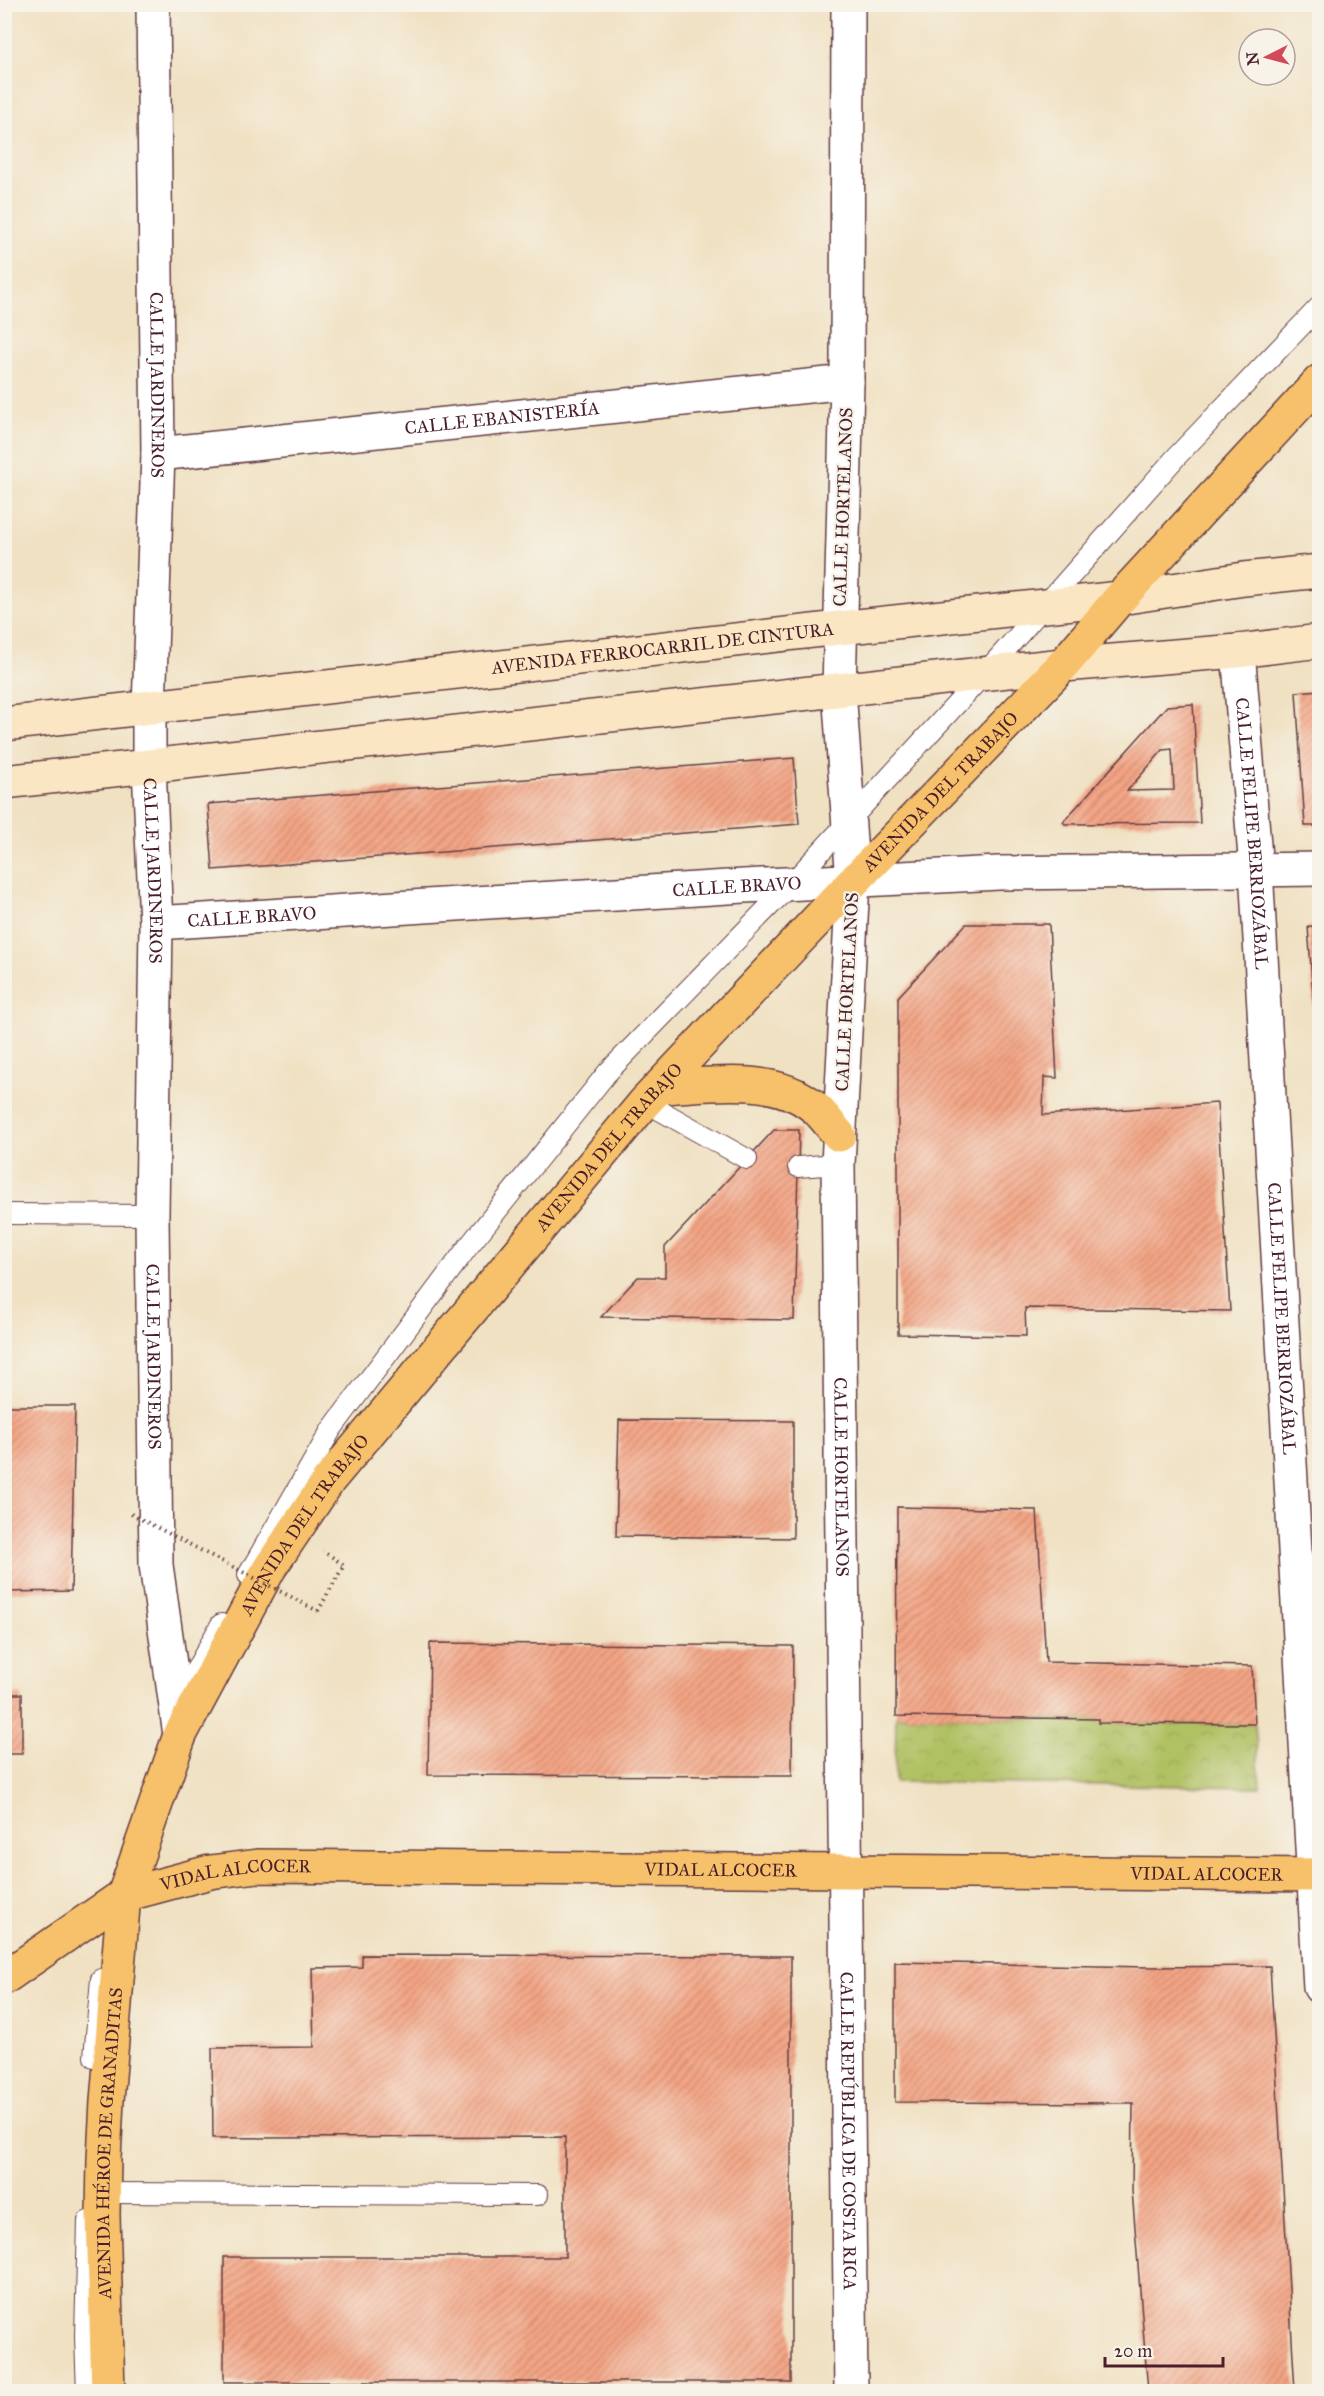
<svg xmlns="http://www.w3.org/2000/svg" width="1324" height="2396" font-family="'IM FELL Great Primer',serif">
<defs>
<pattern id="park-crowns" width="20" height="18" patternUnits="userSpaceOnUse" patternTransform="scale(1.5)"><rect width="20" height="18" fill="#b0c164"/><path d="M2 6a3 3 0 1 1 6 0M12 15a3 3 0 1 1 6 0" fill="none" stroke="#99a557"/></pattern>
<pattern id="building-hatch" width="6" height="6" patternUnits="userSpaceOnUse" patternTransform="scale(1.5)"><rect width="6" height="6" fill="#f4a585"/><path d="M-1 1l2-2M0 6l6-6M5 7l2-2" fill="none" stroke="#c8866d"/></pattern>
</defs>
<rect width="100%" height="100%" fill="#f7f3e8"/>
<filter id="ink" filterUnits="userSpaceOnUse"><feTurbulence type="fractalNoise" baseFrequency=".0167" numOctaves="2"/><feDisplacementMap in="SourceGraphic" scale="12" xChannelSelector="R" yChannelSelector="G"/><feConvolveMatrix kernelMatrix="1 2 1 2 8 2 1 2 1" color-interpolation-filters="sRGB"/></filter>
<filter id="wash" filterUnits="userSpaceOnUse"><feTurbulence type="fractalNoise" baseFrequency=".008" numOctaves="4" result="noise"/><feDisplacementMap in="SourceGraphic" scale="24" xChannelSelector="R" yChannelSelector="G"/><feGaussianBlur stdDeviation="1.35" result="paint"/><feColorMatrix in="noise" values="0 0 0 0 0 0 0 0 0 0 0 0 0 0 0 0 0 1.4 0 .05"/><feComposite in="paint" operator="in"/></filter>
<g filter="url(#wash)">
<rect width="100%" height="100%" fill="#f0e1c3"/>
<path fill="url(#park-crowns)" stroke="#7d7048" stroke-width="1.5" d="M896,1716L1098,1719V1723L1255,1724L1260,1787L895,1782Z"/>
<g id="blocks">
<path fill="url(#building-hatch)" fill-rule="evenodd" d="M1320,690V826H1305L1296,692Z
M1193,704L1200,823L1065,824L1063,822L1167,706ZM1172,749L1174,790L1127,791L1163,750Z
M794,758L799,824L213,870L208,804Z
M966,924H1049L1057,1078L1044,1077L1043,1115L1217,1103L1230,1311L1025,1308L1026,1336L898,1334V997Z
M1308,926L1320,927V1065H1318Z
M774,1130H799L794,1320L601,1317L638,1277H665V1247Z
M4,1406H75L71,1591L4,1592Z
M619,1420L793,1421V1538L616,1536Z
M897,1507L1037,1510L1046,1662L1252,1666L1255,1724L1098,1723V1719L896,1716Z
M430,1643L793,1646L792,1776L428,1775Z
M4,1694H22V1754H4Z
M362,1955L791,1956V2382H224V2257H565V2137L213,2138L212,2048L314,2047L312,1968L362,1967Z
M895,1962L1148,1967L1270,1966L1295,2391H1148L1132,2190L1133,2103L895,2102Z
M4,2242H6L9,2391H4Z"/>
</g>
</g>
<g filter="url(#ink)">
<use href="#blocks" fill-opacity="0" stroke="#633c42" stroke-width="1.5"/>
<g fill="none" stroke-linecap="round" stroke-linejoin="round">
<g stroke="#633c42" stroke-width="22">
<path id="lane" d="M645,1102L747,1159
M798,1167L838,1164
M4,1214L152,1215
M248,1575L331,1430L468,1247L607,1073L792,883L985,673L1177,456L1320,306
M177,1704L221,1624
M94,2057L101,1979
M104,2193L538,2195
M87,2392L85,2337L88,2221"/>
</g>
<g stroke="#633c42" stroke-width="36">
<g id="street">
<path id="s1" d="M153,4L158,454L149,708V766L156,923L152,1215L156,1565L180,1735"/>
<path id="s2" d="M848,4L847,382L839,690L853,882L838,1164L851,2392"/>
<path id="s3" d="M158,454L847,382"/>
<path id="s4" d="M1238,651L1256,869L1320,1987"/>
<path id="s5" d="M156,923L744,886L999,873L1320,869"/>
</g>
</g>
<g stroke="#633c42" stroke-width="36">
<g id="secondary">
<path id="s6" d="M4,724L839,628L1120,598L1244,579L1320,571"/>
<path d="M4,782L1063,665L1238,651L1320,641"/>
</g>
</g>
<g stroke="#633c42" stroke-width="36">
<g id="primary">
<path d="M660,1087C709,1085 774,1073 814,1107C823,1114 831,1126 839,1135"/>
<path id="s7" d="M4,1978L124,1895L210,1872L258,1866L1320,1875"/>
<path id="s8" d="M108,2392L103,2215L104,2158L107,2101L124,1895L180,1735L269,1569L329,1480L645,1102L853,882L1063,665L1120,598L1320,381"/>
</g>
</g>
<path stroke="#633c42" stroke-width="4" stroke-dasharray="1.5 4.5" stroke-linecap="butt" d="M318,1611L344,1565L323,1551"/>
<use href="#lane" stroke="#fff" stroke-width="20"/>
<use href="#street" stroke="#fff" stroke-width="33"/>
<use href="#secondary" stroke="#fbe6c4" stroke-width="33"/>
<use href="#primary" stroke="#f6c16b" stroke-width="33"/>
<path stroke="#633c42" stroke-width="4" stroke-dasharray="1.5 4.5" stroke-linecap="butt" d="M131,1514L318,1611"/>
</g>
</g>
<g text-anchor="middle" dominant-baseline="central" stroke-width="4.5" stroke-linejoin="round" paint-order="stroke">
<g font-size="18" fill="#4a1f2b" stroke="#f7f3e8">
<text stroke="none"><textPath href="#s1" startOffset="381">CALLE JARDINEROS</textPath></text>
<text stroke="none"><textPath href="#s3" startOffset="346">CALLE EBANISTERÍA</textPath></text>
<text transform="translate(843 507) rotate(-88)">CALLE HORTELANOS</text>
<text stroke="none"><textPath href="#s6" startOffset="663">AVENIDA FERROCARRIL DE CINTURA</textPath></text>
<text stroke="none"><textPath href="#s8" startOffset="1884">AVENIDA DEL TRABAJO</textPath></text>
<text stroke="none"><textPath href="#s4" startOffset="183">CALLE FELIPE BERRIOZÁBAL</textPath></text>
<text stroke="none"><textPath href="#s1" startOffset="867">CALLE JARDINEROS</textPath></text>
<text stroke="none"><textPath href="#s5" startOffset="582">CALLE BRAVO</textPath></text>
<text stroke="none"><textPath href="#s5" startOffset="96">CALLE BRAVO</textPath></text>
<text transform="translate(847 992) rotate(-87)">CALLE HORTELANOS</text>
<text stroke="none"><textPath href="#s8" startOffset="1398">AVENIDA DEL TRABAJO</textPath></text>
<text stroke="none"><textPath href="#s4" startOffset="669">CALLE FELIPE BERRIOZÁBAL</textPath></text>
<text stroke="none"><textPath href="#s1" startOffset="1353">CALLE JARDINEROS</textPath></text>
<text stroke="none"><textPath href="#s2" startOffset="1474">CALLE HORTELANOS</textPath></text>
<text stroke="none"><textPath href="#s8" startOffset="912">AVENIDA DEL TRABAJO</textPath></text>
<text stroke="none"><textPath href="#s7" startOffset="746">VIDAL ALCOCER</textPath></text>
<text stroke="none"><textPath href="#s7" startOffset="1232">VIDAL ALCOCER</textPath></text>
<text stroke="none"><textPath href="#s7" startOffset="260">VIDAL ALCOCER</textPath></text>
<text stroke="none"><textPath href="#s2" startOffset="2128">CALLE REPÚBLICA DE COSTA RICA</textPath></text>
<text stroke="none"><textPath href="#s8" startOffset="249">AVENIDA HÉROE DE GRANADITAS</textPath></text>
</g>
</g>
<rect width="1324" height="2396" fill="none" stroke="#f7f3e8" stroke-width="24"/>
<g transform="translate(1267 57) rotate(264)"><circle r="28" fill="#f7f3e8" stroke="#b29e9c" stroke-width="1.5"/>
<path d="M0-4.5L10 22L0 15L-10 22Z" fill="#d1495b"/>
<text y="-9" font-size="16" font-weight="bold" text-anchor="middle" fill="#4a1f2b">N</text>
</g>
<path d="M1105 2357v9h118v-9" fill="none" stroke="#4a1f2b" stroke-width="3"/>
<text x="1114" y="2357" font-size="18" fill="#4a1f2b" stroke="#f7f3e8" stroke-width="4.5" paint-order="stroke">20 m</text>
</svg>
